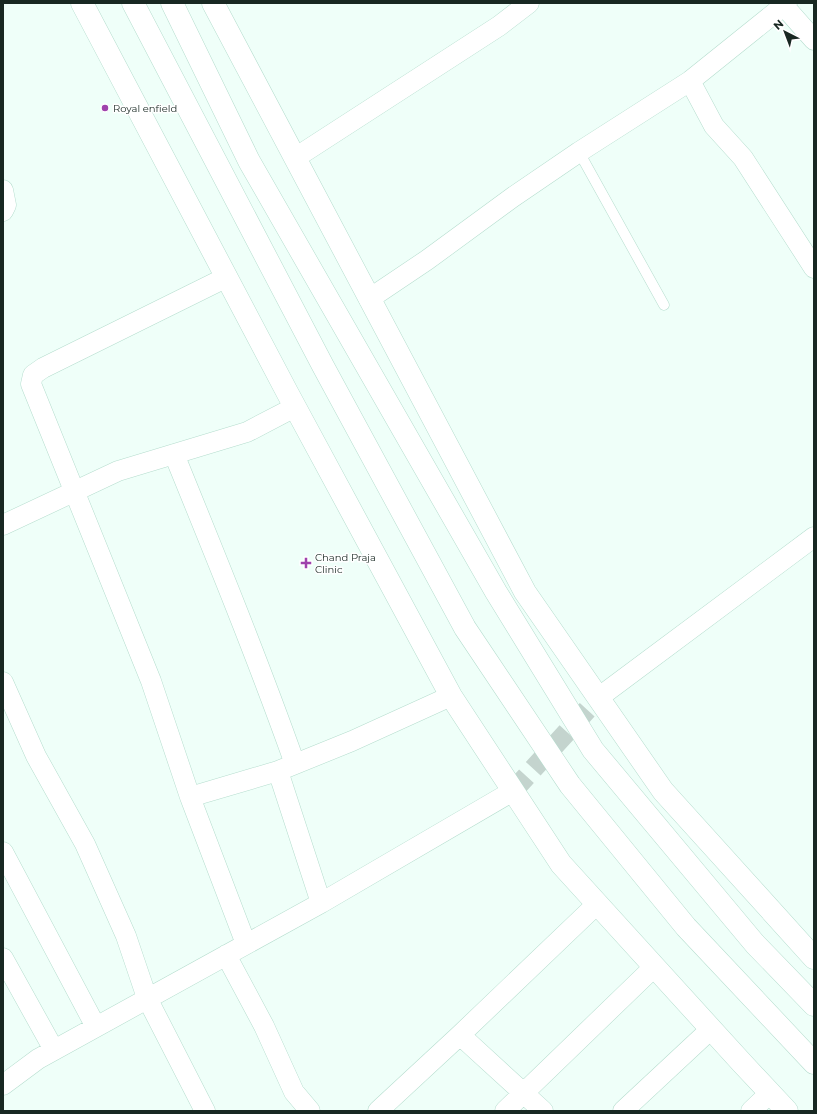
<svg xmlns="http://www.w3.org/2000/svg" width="817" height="1114" font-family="Montserrat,sans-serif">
<rect width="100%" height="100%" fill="#effff9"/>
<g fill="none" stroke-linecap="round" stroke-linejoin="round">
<path stroke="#c4d4ce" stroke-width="20" stroke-dasharray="20 10" stroke-linecap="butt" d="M513,791L598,698"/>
<g stroke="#b5ddce" stroke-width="11">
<path id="lane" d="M579,152L664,305"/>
</g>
<g stroke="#b5ddce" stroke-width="21">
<path id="street" d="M784,6L814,40
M690,81L714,126L743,158L814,268
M295,158L499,26L529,3
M3,190L6,205L3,211
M227,277L43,368L33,375L31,384L151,681L190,797L246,944
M369,299L427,260L513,197L579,152L690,81L787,3
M174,454C216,557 258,660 295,764
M3,525L118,471L247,432L295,407
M3,682L36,756L85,844L126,936L147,998L205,1111
M598,698L814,537
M190,797L278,771
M3,852L96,1027
M321,903L278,771L352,741L451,696
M226,955L264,1026L294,1092L310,1111
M3,958L54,1050
M460,1035L543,1111
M3,1085L38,1059L321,903L513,791
M378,1111L460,1035L597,904
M505,1111L654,967
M623,1111L711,1029
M751,1111L770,1093"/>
</g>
<g stroke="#b5ddce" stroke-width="23">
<path id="secondary" d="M82,3L287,392L451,696L561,864L742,1063L787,1111
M213,3L525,592L663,791L814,958"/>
</g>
<g stroke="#b5ddce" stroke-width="23">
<path id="highway" d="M133,3L323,366L465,628L570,785L686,927L814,1063
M172,3L249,161L496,592L593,750L755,944L814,1005"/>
</g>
<use href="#lane" stroke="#fff" stroke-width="10"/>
<use href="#street" stroke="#fff" stroke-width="20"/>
<use href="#secondary" stroke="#fff" stroke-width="22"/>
<use href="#highway" stroke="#fff" stroke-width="22"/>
</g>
<g fill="#9f42ac" stroke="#fff" stroke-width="1.5">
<circle cx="105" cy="108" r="4"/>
<path d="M304 557h4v4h4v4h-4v4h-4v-4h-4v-4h4z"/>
</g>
<g text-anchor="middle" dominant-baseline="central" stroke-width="3" stroke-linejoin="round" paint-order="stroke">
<g font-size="10" fill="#182822" stroke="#fff" text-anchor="start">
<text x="113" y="108">Royal enfield</text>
<text x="315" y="557">Chand Praja<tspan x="315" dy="12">Clinic</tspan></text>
</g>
</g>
<rect width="817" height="1114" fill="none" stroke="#182822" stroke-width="8"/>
<g transform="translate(785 32) rotate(318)" stroke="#ffffff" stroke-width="3" paint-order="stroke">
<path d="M0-3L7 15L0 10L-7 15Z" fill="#182822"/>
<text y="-6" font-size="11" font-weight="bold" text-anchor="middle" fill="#182822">N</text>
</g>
</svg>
